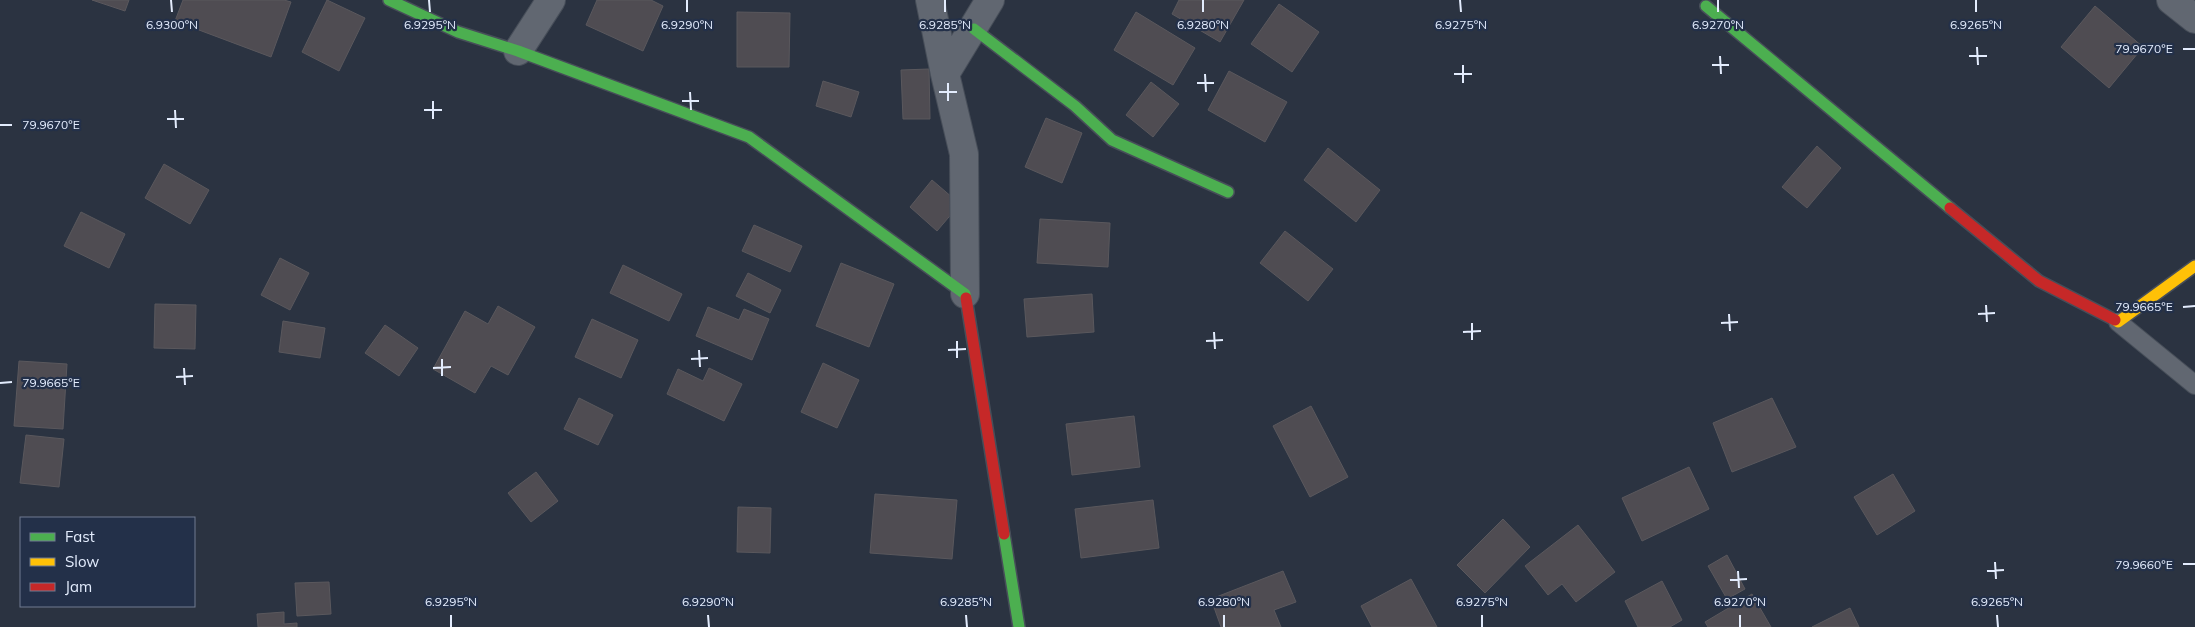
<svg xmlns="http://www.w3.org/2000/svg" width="2195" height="627" font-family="Mulish,sans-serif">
<rect width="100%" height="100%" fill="#2b3341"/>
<path fill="#4f4c52" stroke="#5a585d" d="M92,0H129L125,11Z
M183,0H284L291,2L271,57L175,21Z
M327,0L365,18L339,71L302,52Z
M597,0H651L663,6L643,51L586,25Z
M1179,0H1244L1220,42L1172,14Z
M1279,4L1319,32L1292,72L1251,44Z
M2095,6L2143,47L2109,88L2061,47Z
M737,12L790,13L789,67H737Z
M1136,12L1195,48L1173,85L1114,50Z
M929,69L930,119H903L901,70Z
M1229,71L1287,102L1265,142L1208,110Z
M823,81L859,92L851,117L816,106Z
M1151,82L1179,104L1153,137L1126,115Z
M1046,118L1082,133L1062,183L1025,167Z
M1817,146L1841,168L1807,208L1782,187Z
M1328,148L1380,190L1356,222L1304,180Z
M164,164L209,190L190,224L145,198Z
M932,180L960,204L937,231L910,207Z
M81,212L125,234L109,268L64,246Z
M1040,219L1110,223L1108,267L1037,263Z
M754,225L802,246L790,272L742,251Z
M1285,231L1333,269L1308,301L1260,263Z
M280,258L309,273L290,310L261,295Z
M841,263L894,284L869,347L816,326Z
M623,265L682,294L669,321L610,293Z
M748,273L781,290L770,313L736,296Z
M1092,294L1094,332L1027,337L1024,299Z
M155,304L196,305L195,349L154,348Z
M498,306L535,327L508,375L491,366L475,393L433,369L465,311L488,324Z
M708,307L739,320L744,309L769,319L752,360L696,336Z
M592,319L638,340L621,378L575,357Z
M283,321L325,328L320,358L279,352Z
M385,325L418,348L399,376L365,353Z
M19,361L67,364L63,429L14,426Z
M823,363L859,380L837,428L801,412Z
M709,368L742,384L724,421L667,394L678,369L703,381Z
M579,398L613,415L598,445L564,429Z
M1772,398L1796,447L1732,472L1713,423Z
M1311,406L1348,477L1310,497L1273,426Z
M1134,416L1140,467L1072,475L1066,424Z
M26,435L64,439L59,487L20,483Z
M1689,467L1709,509L1642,541L1622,498Z
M536,472L558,501L531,522L508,493Z
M1893,474L1915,511L1877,535L1854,497Z
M875,494L957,500L952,559L870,553Z
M1153,500L1159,548L1081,558L1075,509Z
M738,507L771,508L770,553L737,552Z
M1503,519L1530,547L1485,593L1457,565Z
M1578,525L1615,572L1576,602L1562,584L1548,595L1525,566Z
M1727,555L1745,589L1727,599L1708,566Z
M1283,571L1296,602L1274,610L1281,627H1221L1211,599Z
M1411,579L1437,627H1372L1361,606Z
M1662,581L1682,620L1670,627H1638L1625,601Z
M329,582L331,614L297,616L295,583Z
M1752,594L1771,627H1708L1705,622Z
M1850,608L1859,627H1812Z
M284,612V624L297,623V627H258L257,614Z"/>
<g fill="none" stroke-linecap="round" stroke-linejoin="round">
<g stroke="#474e59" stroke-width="20">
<path id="lane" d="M2118,322L2195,385"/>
</g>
<g stroke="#474e59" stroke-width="30">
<path id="street" d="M930,0L945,74L964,154L965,294
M2171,0L2195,19
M518,51L551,0
M945,74L990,0"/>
</g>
<g stroke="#474e59" stroke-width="14">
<path id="fast" d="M389,0L458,32L518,51L749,137L965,294L966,298
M1706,6L1950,208
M974,29L1075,106L1112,140L1228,192
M1004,534L1019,627"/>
</g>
<g stroke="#474e59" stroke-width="14">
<path id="slow" d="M2115,320L2118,322L2195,266"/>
</g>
<g stroke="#474e59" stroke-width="14">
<path id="jam" d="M1950,208L2039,281L2115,320
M966,298L1004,534"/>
</g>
<use href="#lane" stroke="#616771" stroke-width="18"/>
<use href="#street" stroke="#616771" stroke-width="28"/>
<use href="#fast" stroke="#4caf50" stroke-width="11"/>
<use href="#slow" stroke="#ffc107" stroke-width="11"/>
<use href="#jam" stroke="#c62828" stroke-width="11"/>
</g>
<path fill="none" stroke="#e3ecfd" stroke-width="2" d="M171,0L172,12M429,0L430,12M687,0V12M945,0V12M1203,0V12M1460,0L1461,12M1718,0V12M1976,0V12M1977,47L1978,65M2183,49H2195M1720,56L1721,74M1969,56H1987M1463,65V83M1712,65H1729M1205,74L1206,92M1454,74H1472M948,83V101M1197,83H1214M690,92L691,110M939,92H957M433,101V119M682,101H699M175,110L176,128M424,110H442M167,119H184M0,125H12M1986,305L1987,322M2183,307L2195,306M1729,314L1730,331M1978,314L1995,313M1472,323V340M1721,323L1738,322M1214,332L1215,349M1463,332L1481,331M957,341V358M1206,341L1223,340M699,350L700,367M948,350L966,349M442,359V376M691,359L708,358M184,368L185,385M433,368L451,367M176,377L193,376M0,383L12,382M1995,562L1996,579M2183,564H2195M1738,571L1739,588M1987,571L2004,570M1730,580L1747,579M451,615V627M708,615L709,627M966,615L967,627M1224,615V627M1482,615V627M1740,615V627M1997,615L1998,627"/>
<g font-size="12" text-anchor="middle" fill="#e3ecfd" stroke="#233049" stroke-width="4.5" stroke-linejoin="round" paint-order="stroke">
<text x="172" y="29">6.9300°N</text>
<text x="430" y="29">6.9295°N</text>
<text x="687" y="29">6.9290°N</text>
<text x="945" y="29">6.9285°N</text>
<text x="1203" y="29">6.9280°N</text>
<text x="1461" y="29">6.9275°N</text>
<text x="1718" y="29">6.9270°N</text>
<text x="1976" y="29">6.9265°N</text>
<text x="2144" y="53">79.9670°E</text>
<text x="51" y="129">79.9670°E</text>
<text x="2144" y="311">79.9665°E</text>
<text x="51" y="387">79.9665°E</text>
<text x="2144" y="569">79.9660°E</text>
<text x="451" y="606">6.9295°N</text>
<text x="708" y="606">6.9290°N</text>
<text x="966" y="606">6.9285°N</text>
<text x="1224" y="606">6.9280°N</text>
<text x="1482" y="606">6.9275°N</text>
<text x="1740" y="606">6.9270°N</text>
<text x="1997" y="606">6.9265°N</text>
</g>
<rect x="20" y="517" width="175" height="90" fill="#233049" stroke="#707b91"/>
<rect x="30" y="533" width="25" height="8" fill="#4caf50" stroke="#707b91"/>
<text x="65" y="542" font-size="15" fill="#e3ecfd">Fast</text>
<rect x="30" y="558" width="25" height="8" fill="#ffc107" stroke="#707b91"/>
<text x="65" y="567" font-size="15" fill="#e3ecfd">Slow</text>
<rect x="30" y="583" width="25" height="8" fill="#c62828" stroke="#707b91"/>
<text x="65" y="592" font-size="15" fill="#e3ecfd">Jam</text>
</svg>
